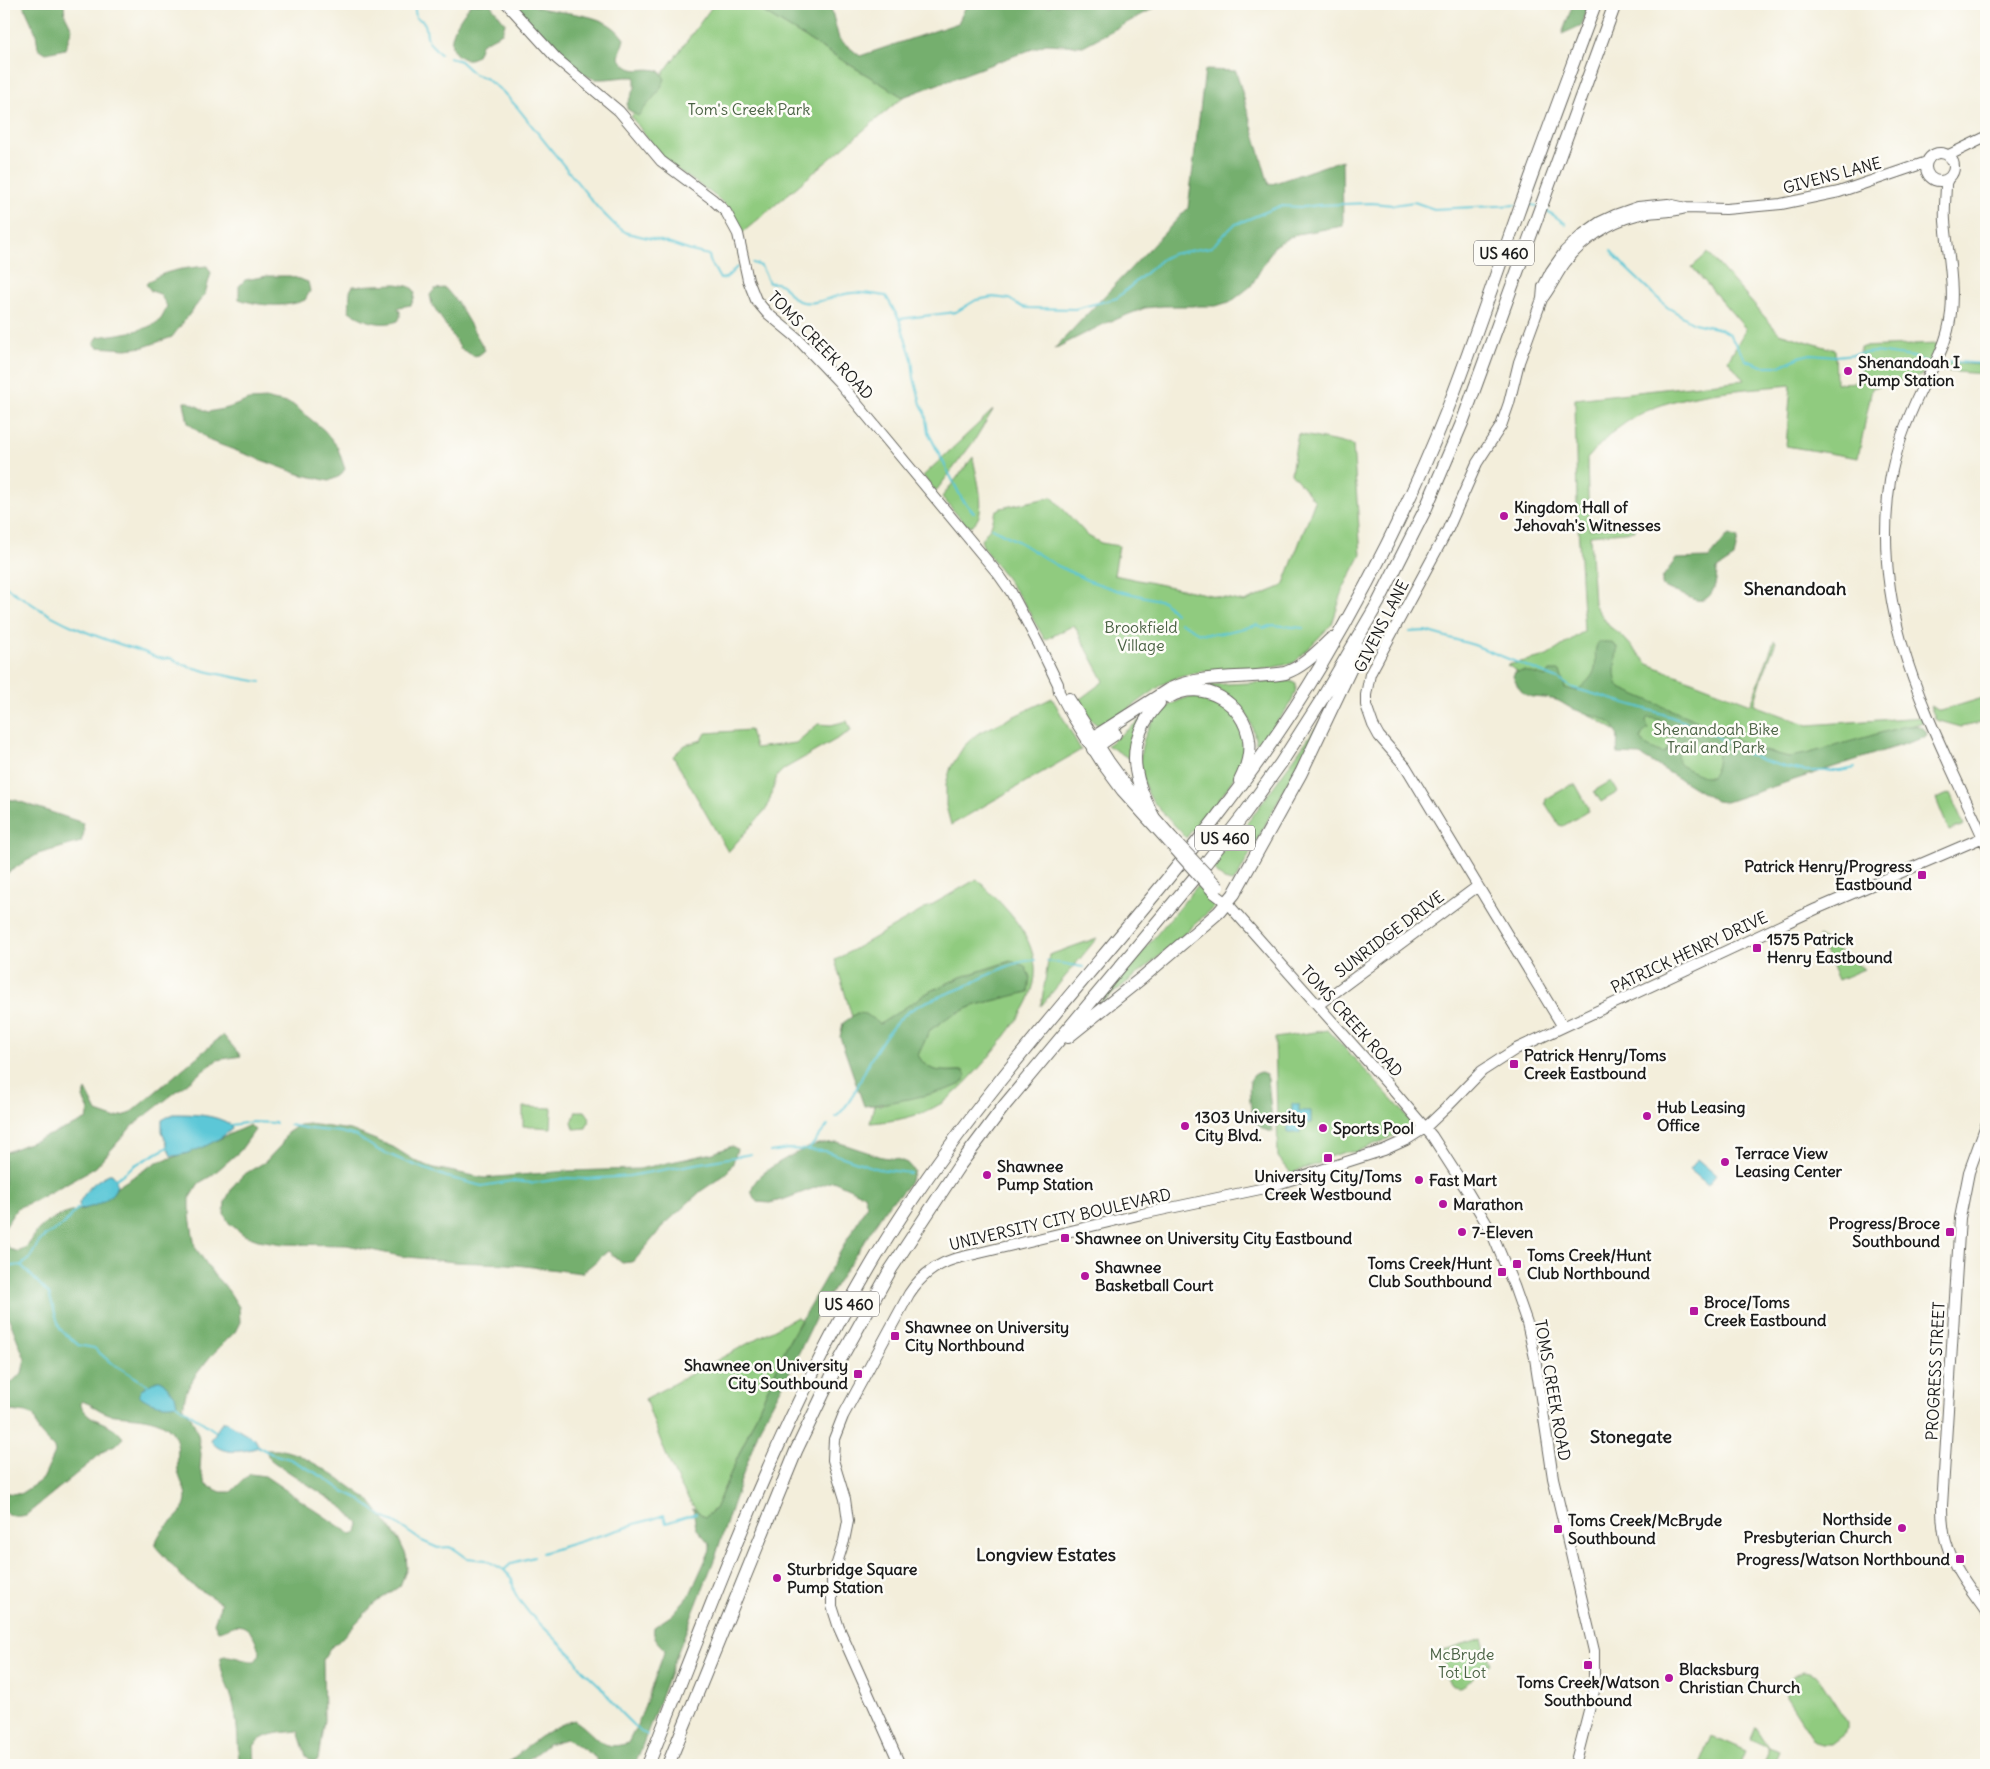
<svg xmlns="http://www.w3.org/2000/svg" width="1990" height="1769" font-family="Delius,sans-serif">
<rect width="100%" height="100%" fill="#fdfcf7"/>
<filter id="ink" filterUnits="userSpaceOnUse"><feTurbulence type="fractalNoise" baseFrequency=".02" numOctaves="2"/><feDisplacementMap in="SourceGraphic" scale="10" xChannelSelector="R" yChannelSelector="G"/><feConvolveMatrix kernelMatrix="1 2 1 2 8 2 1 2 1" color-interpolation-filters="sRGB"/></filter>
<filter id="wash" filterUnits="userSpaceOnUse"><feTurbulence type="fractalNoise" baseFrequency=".0096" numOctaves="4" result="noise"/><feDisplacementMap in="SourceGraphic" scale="20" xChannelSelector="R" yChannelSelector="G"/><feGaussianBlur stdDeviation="1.12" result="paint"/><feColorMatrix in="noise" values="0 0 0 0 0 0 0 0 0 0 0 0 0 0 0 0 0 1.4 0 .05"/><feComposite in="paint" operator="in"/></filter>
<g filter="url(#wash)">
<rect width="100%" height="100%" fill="#f3eedb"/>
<path fill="#90cb7f" stroke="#56744e" d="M714,4H750L903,97L742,233C731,197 694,185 668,162C654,149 643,131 631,117Z
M1708,253L1779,333L1835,350L1836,383L1861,382L1860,347L1938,344L1922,375L1872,388L1858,458L1786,446L1791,385C1732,391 1665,391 1617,429C1606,437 1596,449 1587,459L1589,529L1635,525V531L1590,535L1594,604L1609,626L1622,636L1648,664L1751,704L1774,641L1776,642L1762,678L1754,705L1808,725L1922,717L1924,722L1713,786L1631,740L1507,665L1547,656L1584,631L1577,507L1575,399L1744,380L1728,360L1746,329L1692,267Z
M1945,363L1986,365V374L1941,371Z
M993,410L974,441L936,491L923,476Z
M1298,434L1353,445L1361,555L1344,587L1332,624L1294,663L1251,672L1222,673L1203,671L1176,678L1163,684L1107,725L1103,727C1089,723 1085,711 1080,699L1104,681L1074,625L1045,640L1024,603L983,546L981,540L991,526L996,511L1001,508L1052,497L1088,536L1101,543L1119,546L1114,575L1244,602L1283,586L1315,501L1291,473Z
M973,457C975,473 991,518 970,526L965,524L942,497Z
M1290,681L1296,684C1298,701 1269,732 1256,744C1250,710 1238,696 1206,685Z
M1190,697C1208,698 1226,702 1236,719C1262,763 1212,806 1186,838C1176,825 1158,810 1150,797C1128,759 1145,707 1190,697Z
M1986,697V722L1961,727L1936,720L1930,706L1940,711Z
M1052,698L1081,750L951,825L946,806V784L951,767L964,746L977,734Z
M1143,718L1130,759L1107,745Z
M847,721L851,731L784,769L777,776L767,808L728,852L673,756L685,745L702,740L706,733L750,730L755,748L796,743L818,724L831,725Z
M1320,722L1237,878L1232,882L1224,880L1211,866L1251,818Z
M1611,781L1618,792L1601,802L1594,791Z
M1571,785H1576L1588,807V811L1563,826L1559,825L1545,803L1546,799Z
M1950,793L1964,825L1949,831L1936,799Z
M977,879C1001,904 1031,929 1035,966C1036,978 1033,988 1029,999C1019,1024 965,1089 942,1103C919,1117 896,1121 870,1123L874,1105H882L964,1071C943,1071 929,1075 918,1055L930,1030L950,1016L976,1005L1028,992L1010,961L961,977L927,993L880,1025L857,1013L852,1017L835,960Z
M1198,885L1214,902V907L1155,960L1097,1006Z
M1818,936L1864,969L1838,980Z
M1097,938L1041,1006L1049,955Z
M1328,1030L1400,1108L1410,1120L1409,1126L1399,1134L1356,1152H1346L1328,1157L1318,1164L1291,1173L1278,1157L1275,1038Z
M523,1107L552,1108L551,1128L523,1126Z
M576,1111H585L590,1118L586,1128L574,1129L572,1123Z
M797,1317L801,1319L787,1345L715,1509L705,1517C679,1501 657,1429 645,1399Z
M1482,1638L1491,1664C1486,1666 1481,1669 1477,1673C1468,1682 1465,1691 1451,1685L1444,1674V1650Z
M1803,1672L1810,1673L1818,1677L1847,1722V1729L1844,1735L1831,1745H1822L1814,1740L1786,1697V1683L1793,1676Z
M1756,1727L1769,1747L1779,1751L1773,1765H1762L1769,1747L1751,1739Z
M1712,1736L1746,1751L1741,1763L1747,1765H1700Z"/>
<path fill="#74af6e" stroke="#486645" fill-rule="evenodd" d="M23,4H64L65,15L72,29L65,49L46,53L38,48L36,33Z
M471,4H490L505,23L502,33L481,44C480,47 479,52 477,55C469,64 455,57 452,47C449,32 463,14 471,4Z
M518,4H529C559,17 604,8 624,39L619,57C632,78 641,65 660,71L665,79L659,91L638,116L627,109V104L635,88V77C622,76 609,80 596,79C577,78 526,24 517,6Z
M750,4H830L839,39L860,56L958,23L967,4H1046L1047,7L1055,4H1162L1083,46L1046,44L903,97Z
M1573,4H1589L1582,25L1562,34Z
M1205,70L1236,71L1269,185L1342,160L1343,226L1297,234L1275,245L1251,286L1232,301L1216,306H1163L1145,308L1106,323L1054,349L1188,208Z
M207,266L211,273L205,294L172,337L144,347L126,349L97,347L94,343L98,337C115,334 147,332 160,320C163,317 165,310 167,306L160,294L151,291L146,284C161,270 188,268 207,266Z
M267,276H290L308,282L310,291L305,300C287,308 258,306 239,299V286L245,280Z
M396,284C412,286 420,288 411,305L399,307L398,309L400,311V317L398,321C381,327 363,321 349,311L350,291L353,286Z
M445,288L457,302L485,350L479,355L474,356L461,349L432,304L430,295L435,289Z
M268,399L292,404L324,430L337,446L345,469L340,476L329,481L299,474L210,441L188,423L184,402H189L208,412L228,408L249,400Z
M1730,535L1738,538L1734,558L1717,569C1717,580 1714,597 1703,600C1697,602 1689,597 1683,595C1676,592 1668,590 1662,585V578L1676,559L1709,558L1726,537Z
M1603,642H1610L1617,647C1617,661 1611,676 1620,688L1730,735L1749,747L1789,757L1806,754L1905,726C1916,726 1924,723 1927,735L1923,738L1726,802L1716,801L1640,755L1618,754C1616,745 1620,736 1615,728C1609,717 1580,713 1569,707C1565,705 1560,701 1556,700C1532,694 1524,704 1513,676L1515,672L1525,671L1546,677L1550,671H1560L1565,688L1577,691C1584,684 1593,678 1595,668C1597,659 1593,651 1598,643ZM1648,717L1663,721L1672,728L1667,751L1662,753L1645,745L1641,739L1642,734L1648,729L1646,721ZM1689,737L1717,746C1719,755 1717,771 1711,777H1706C1683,767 1668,766 1684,738Z
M4,799L15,800L83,823L84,832L81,842L38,854L4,875Z
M1011,961L1025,966L1030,977L1028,992L976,1005L950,1016L930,1030L918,1055C929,1075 944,1071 964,1071L966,1076C966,1077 962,1083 962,1083C952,1092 880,1105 864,1106L840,1037L843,1023L857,1013L866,1014L880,1024L927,993L961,977Z
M223,1035L241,1056L217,1060L132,1126L96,1167L34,1201L17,1208L4,1228V1153L77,1124L87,1119L89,1110L83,1098L86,1090L97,1112L114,1118L129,1114Z
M1261,1072L1266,1074L1268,1079L1273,1132C1267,1131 1259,1127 1255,1122C1251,1117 1247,1085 1251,1079C1253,1075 1257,1073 1261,1072Z
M309,1124L351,1130L393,1147L417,1162L434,1168L485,1178L568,1171L639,1169L713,1153L732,1146L737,1149L733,1163L726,1174L701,1191L665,1224L635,1260L631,1262L622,1263L608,1251L582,1273L508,1264L454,1262L400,1256L347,1245L283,1244L258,1240L244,1235L229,1223L224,1214L225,1202L233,1186L243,1175L265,1162L281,1145L287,1133L299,1125Z
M250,1125L255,1130L240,1151L211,1176L199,1183L190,1197V1216L195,1247L214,1275L228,1290L239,1307L240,1322L235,1332L209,1358L195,1376L186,1392L183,1409L191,1417L198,1434L201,1454L200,1470L206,1485L221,1492H231L250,1474L265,1476L352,1535L357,1532L359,1524L344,1508L275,1463L269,1458L266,1450H283L299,1455L326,1470L369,1500L398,1538L406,1555L407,1568L400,1586L375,1603L337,1643L330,1648L323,1659L324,1720L318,1760L313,1762L306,1756L298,1731C282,1733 264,1732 254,1746L255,1765H239C238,1743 238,1720 232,1699C228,1685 219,1672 221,1657C231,1653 243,1662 255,1661L260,1655C257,1643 250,1621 233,1626C227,1628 225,1630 218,1631L214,1623L221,1603L187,1582L155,1546C159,1526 177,1522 184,1507C190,1493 180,1483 178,1471C176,1459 180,1448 175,1437C165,1414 129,1418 109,1414C99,1411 92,1404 82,1401L80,1403C89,1425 111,1419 123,1438L117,1444L108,1448L26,1515C17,1517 10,1517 4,1511V1490L7,1493L20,1494L43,1479L55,1453L54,1448L39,1432L34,1416L26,1413L4,1410V1389L22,1373L25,1359L4,1306V1240L9,1249C13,1250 17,1252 20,1251C28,1249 33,1236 38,1230C42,1226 48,1221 53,1219C76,1207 102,1211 117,1187L157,1162L188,1153Z
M837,1142L882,1157L897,1159L907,1163L914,1171C909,1185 903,1193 890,1202L820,1309L790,1371L759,1429L733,1503L716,1555L675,1659L635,1765H597L596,1758L582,1748L566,1739L548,1744L521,1765H505C527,1747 546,1728 574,1720C596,1733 599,1753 628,1743L639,1721L665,1650C658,1643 652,1638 654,1627L672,1615L690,1594L710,1550V1544L696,1528L693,1508L705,1517L715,1509L787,1345L867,1205L864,1195L833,1181L785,1199L770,1203L757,1202C754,1198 751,1194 752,1189C754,1172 802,1149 818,1144C824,1143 831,1143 837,1142Z"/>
<path fill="#5cc7d7" stroke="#3c727a" d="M1292,1104H1299V1111H1311V1123H1300V1133H1288V1111H1292Z
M173,1114C191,1114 216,1114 231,1125L232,1129C219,1141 189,1156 171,1156L162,1131V1120Z
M1697,1159L1716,1175L1708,1185L1689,1169Z
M109,1174H112C129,1191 95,1209 80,1209L79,1203C87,1189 94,1181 109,1174Z
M157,1380H161L175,1395L177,1404C165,1407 149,1404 139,1395L141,1390Z
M222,1422H227L255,1439L259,1447C244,1452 219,1456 211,1440Z"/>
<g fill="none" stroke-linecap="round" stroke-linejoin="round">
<path stroke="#5cc7d7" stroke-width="2" d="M414,4L416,18C431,23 423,30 429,42C432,46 437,50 440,54
M449,57L460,61L474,74L485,78L502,91L517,107L597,207L616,226L627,233L661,241L691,251L709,255L710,261L720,279L726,278L737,267
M1527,204L1537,206
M1546,210L1566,224
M1611,251L1627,269L1667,307L1694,323L1720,329L1729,334L1746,360L1762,366H1780L1802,356L1811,354L1835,356L1875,352L1913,357L1926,362H1931
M753,263L761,266L769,283C790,280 786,300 803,302C819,305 835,294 852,293C863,292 875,295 886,296L899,319L912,359L914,378L921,404L925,412L928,432L962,499L974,513
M899,319L956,312L976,300L993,297L1009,299L1022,307L1028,308L1075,309L1117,298L1162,259L1172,254L1211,247L1234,225L1280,206L1304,207L1318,205L1372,203L1393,205L1414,202L1434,209L1517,205
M1941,361L1986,364
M992,528L1019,542L1054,564L1087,580L1119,591L1163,601L1175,613
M4,584C10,591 18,595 26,600C60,624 99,638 138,650C154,654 153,660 171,658C181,669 244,679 261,682
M1180,622L1199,633L1217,634L1258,625L1263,628L1273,625L1303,628
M1410,632L1425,631L1474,645L1558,679L1573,688L1663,714L1693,725L1714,735L1743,752L1762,760L1785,767L1806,771H1841L1855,768
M1047,961L1083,967
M836,1117C849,1105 856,1090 863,1075C871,1057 888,1029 903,1016C923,999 946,996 968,985C986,976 1015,960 1035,960
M231,1125L252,1122L276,1123
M289,1125L310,1129L340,1132L356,1136L378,1150L409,1163L447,1177L482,1186L512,1181L533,1183L568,1178L586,1179L629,1176L751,1154
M809,1149L828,1125
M770,1152L789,1149L825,1151L878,1169L910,1173
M115,1180L135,1165L168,1147
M21,1265L49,1294L60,1329L78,1345L94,1348L110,1362L148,1385
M5,1267L21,1265L30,1258L39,1242L46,1235L62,1226L79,1207
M176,1404L215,1431
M257,1446L272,1454L290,1459L325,1478L343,1491L356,1497L383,1517L394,1522L422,1541L438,1548L449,1547L456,1550L467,1558L486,1560L504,1570L512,1579L514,1591L519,1600L530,1614L573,1656L581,1668L600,1686L620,1712L634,1726L647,1735
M542,1553L618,1530C627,1529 628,1526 634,1524C644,1522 654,1519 664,1515L666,1523L696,1513
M504,1570L512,1563L534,1557
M695,1761L701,1765"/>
</g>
</g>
<g filter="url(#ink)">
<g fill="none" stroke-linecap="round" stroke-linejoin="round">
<g stroke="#67665f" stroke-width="12">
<path id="secondary" d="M507,4L557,59L619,111L661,161L712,199L726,212L738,234L748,280L756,300L767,313L796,337L838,381L999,575L1011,592L1039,645L1058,684L1059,692L1072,716L1103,765L1122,791L1169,843
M1926 167a14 14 0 1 1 28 0a14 14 0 1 1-28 0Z
M1949,155L1986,137
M1948,179L1946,183C1946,195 1944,208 1945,221C1948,257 1957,294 1948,330C1943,351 1932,369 1922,388C1908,417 1895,450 1890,481C1869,620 1932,723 1986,844
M1542,299C1551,288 1556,275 1565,263C1582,240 1609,222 1637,215C1653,211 1670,213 1686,208
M1069,698L1109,761L1128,787L1173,838
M1214,893L1227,903L1392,1089L1432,1136L1466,1189L1491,1231L1514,1286L1527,1323L1535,1358L1553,1478L1594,1651V1691L1575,1765
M1318,1005L1478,886
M1563,1027L1406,767L1379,736L1373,725L1366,705V695L1370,674L1448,529L1477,463L1501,426L1509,403L1519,362L1542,299L1543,287L1551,271L1565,251L1583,234L1600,222L1615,215L1638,207L1668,204L1686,208L1726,209L1781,204L1839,192L1927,162
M1986,1125L1969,1172L1960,1218L1942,1506C1942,1520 1943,1535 1948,1548C1955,1571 1973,1592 1986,1611
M900,1765L839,1628L832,1606V1579L844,1541L848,1521L845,1499L833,1460L834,1439L843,1416L909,1294C920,1277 934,1265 954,1259L1142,1214L1265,1188L1384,1150L1406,1140L1425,1128L1446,1108L1482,1071L1516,1049L1816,909L1986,836"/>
</g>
<g stroke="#67665f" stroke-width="14">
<path id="highway" d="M1169,697C1203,677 1245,704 1249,740C1251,754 1246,769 1240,781
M1088,741L1168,690C1205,672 1246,680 1285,673C1303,667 1317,652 1331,639
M1093,749L1115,734
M1153,816C1131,775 1125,740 1159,703
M1068,1037L1143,977L1219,912L1234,894L1301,773L1360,649
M648,1765C724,1574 794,1378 908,1206C1033,1017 1204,863 1320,667C1368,586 1411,501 1446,413C1472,347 1494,280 1518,213C1543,143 1569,74 1595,4
M668,1765L796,1451L836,1367L891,1269L959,1166L1004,1106L1195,877L1245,813L1281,763L1322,699L1378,603L1426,508L1462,423L1615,4"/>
</g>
<use href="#secondary" stroke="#fff" stroke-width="10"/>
<use href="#highway" stroke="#fff" stroke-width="12"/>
<g stroke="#67665f" stroke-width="12" stroke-linecap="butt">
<path id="secondary-bridge" d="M1173,838L1219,887
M1169,843L1214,893"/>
</g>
<use href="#secondary-bridge" stroke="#fff" stroke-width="10"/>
</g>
</g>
<g fill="#b5179e" stroke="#fdfcf7" stroke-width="2">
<circle cx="1848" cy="371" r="5"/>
<circle cx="1504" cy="516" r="5"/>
<rect x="1917" y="870" width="10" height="10" rx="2.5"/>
<rect x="1752" y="943" width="10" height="10" rx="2.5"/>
<rect x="1509" y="1059" width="10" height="10" rx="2.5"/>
<circle cx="1647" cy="1116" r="5"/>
<circle cx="1185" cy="1126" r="5"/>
<circle cx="1323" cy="1128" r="5"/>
<rect x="1323" y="1153" width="10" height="10" rx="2.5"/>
<circle cx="1725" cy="1162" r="5"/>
<circle cx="987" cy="1175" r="5"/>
<circle cx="1419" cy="1180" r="5"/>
<circle cx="1443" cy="1204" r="5"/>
<circle cx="1462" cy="1232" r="5"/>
<rect x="1945" y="1227" width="10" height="10" rx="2.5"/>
<rect x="1060" y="1233" width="10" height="10" rx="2.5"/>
<rect x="1512" y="1259" width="10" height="10" rx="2.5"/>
<rect x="1497" y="1267" width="10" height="10" rx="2.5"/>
<circle cx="1085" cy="1276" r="5"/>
<rect x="1689" y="1306" width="10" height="10" rx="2.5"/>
<rect x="890" y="1331" width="10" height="10" rx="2.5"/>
<rect x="853" y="1369" width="10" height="10" rx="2.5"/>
<circle cx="1902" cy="1528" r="5"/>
<rect x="1553" y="1524" width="10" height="10" rx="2.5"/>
<rect x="1955" y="1554" width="10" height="10" rx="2.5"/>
<circle cx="777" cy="1578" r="5"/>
<rect x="1583" y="1660" width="10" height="10" rx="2.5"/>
<circle cx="1669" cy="1678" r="5"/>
</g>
<g text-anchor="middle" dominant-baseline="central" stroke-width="5" stroke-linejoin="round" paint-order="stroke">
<g fill="#fdfcf7" stroke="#605f5e" stroke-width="1">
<rect x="1474" y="240.5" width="60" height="25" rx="4"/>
<rect x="1195" y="825.5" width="60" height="25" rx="4"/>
<rect x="819" y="1291.5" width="60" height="25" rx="4"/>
</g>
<g font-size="15" font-weight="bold" fill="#1c1c1c">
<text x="1504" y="253">US 460</text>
<text x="1225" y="838">US 460</text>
<text x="849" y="1304">US 460</text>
</g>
<g font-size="16" fill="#4a6244" stroke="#fdfcf7">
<text x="749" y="109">Tom's Creek Park</text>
<text x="1141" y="627">Brookfield<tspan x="1141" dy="18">Village</tspan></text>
<text x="1716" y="729">Shenandoah Bike<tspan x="1716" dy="18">Trail and Park</tspan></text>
<text x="1462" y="1654">McBryde<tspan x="1462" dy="18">Tot Lot</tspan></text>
</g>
<g font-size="16" fill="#1c1c1c" stroke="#fdfcf7">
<text transform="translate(1832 175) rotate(-15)">GIVENS LANE</text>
<text transform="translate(821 345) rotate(46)">TOMS CREEK ROAD</text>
<text transform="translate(1381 626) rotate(-63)">GIVENS LANE</text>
<text transform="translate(1389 934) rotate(-37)">SUNRIDGE DRIVE</text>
<text transform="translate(1689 952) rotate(-25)">PATRICK HENRY DRIVE</text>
<text transform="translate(1352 1021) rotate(48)">TOMS CREEK ROAD</text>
<text transform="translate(1060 1219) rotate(-13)">UNIVERSITY CITY BOULEVARD</text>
<text transform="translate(1935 1371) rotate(-87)">PROGRESS STREET</text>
<text transform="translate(1553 1390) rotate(80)">TOMS CREEK ROAD</text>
</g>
<g font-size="16" font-weight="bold" fill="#1c1c1c" stroke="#fdfcf7" text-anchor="start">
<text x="1858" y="362">Shenandoah I<tspan x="1858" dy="18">Pump Station</tspan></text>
<text x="1514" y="507">Kingdom Hall of<tspan x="1514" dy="18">Jehovah's Witnesses</tspan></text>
<text x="1912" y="866" text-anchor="end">Patrick Henry/Progress<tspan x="1912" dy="18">Eastbound</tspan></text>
<text x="1767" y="939">1575 Patrick<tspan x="1767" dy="18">Henry Eastbound</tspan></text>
<text x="1524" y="1055">Patrick Henry/Toms<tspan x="1524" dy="18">Creek Eastbound</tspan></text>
<text x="1657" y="1107">Hub Leasing<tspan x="1657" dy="18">Office</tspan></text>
<text x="1195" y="1117">1303 University<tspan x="1195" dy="18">City Blvd.</tspan></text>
<text x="1333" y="1128">Sports Pool</text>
<text x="1735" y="1153">Terrace View<tspan x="1735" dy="18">Leasing Center</tspan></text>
<text x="997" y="1166">Shawnee<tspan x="997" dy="18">Pump Station</tspan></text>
<text x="1328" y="1176" text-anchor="middle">University City/Toms<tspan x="1328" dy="18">Creek Westbound</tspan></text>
<text x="1429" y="1180">Fast Mart</text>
<text x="1453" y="1204">Marathon</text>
<text x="1940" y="1223" text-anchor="end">Progress/Broce<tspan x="1940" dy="18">Southbound</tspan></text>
<text x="1472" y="1232">7-Eleven</text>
<text x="1075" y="1238">Shawnee on University City Eastbound</text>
<text x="1527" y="1255">Toms Creek/Hunt<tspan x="1527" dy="18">Club Northbound</tspan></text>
<text x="1492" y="1263" text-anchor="end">Toms Creek/Hunt<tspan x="1492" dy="18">Club Southbound</tspan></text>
<text x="1095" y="1267">Shawnee<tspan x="1095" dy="18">Basketball Court</tspan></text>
<text x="1704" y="1302">Broce/Toms<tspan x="1704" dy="18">Creek Eastbound</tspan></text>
<text x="905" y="1327">Shawnee on University<tspan x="905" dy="18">City Northbound</tspan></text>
<text x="848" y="1365" text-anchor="end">Shawnee on University<tspan x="848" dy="18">City Southbound</tspan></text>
<text x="1892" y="1519" text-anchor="end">Northside<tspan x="1892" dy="18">Presbyterian Church</tspan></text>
<text x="1568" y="1520">Toms Creek/McBryde<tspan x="1568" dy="18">Southbound</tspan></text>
<text x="1950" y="1559" text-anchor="end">Progress/Watson Northbound</text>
<text x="787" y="1569">Sturbridge Square<tspan x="787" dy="18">Pump Station</tspan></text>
<text x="1679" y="1669">Blacksburg<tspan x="1679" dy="18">Christian Church</tspan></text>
<text x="1588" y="1682" text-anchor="middle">Toms Creek/Watson<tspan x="1588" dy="18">Southbound</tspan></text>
</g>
<g font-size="18" font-weight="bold" fill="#1c1c1c" stroke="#fdfcf7">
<text x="1795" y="588">Shenandoah</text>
<text x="1631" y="1436">Stonegate</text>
<text x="1046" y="1554">Longview Estates</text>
</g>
</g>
<rect width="1990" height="1769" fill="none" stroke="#fdfcf7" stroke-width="20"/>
</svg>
